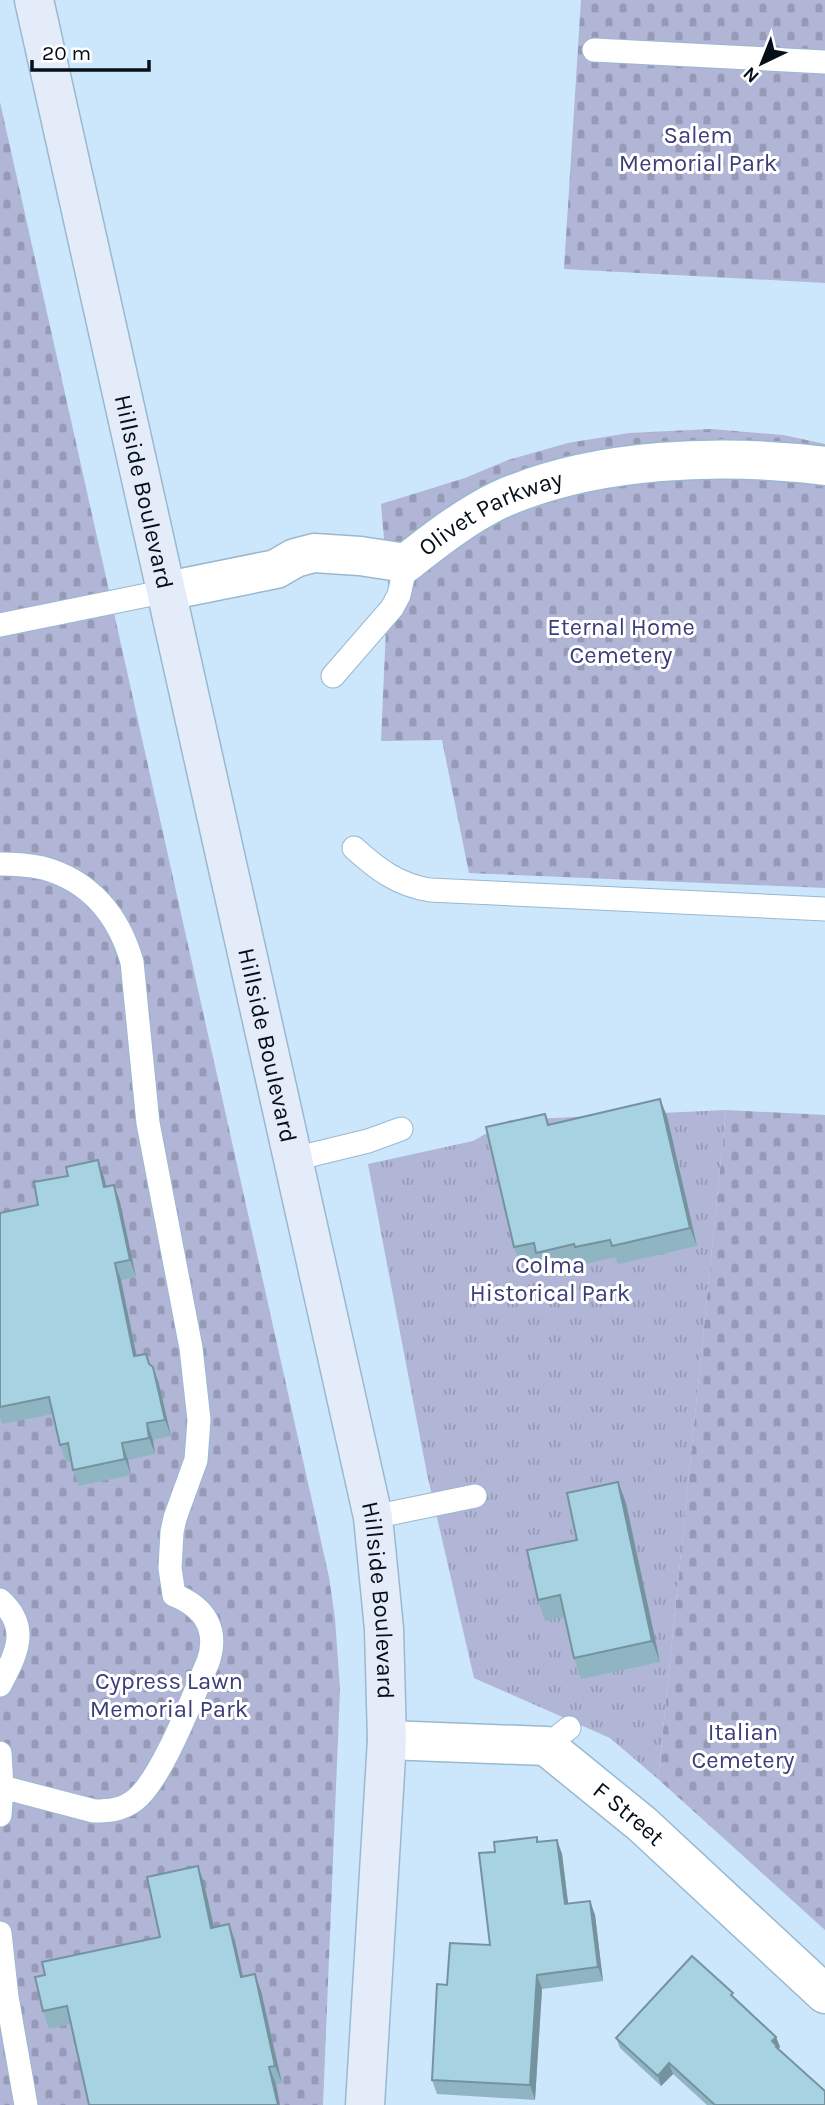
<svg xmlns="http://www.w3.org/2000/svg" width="825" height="2105" font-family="Karla,sans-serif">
<defs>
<pattern id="cemetery-stones" width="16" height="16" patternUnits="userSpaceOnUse" patternTransform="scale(1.75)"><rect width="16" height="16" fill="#b1b5d6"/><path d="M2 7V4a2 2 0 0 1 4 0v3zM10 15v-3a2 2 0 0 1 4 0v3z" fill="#979ab7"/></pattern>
<pattern id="park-tufts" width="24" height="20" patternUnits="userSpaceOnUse" patternTransform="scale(1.75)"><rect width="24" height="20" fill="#b1b5d6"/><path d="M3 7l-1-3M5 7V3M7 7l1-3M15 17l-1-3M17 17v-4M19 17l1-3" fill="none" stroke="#979ab7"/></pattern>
</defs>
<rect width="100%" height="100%" fill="#cce6fb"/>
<path fill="url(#cemetery-stones)" d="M581,0H825V283L564,269Z
M0,102L329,1577L335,1619L340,1689L323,2105H0Z
M711,429L783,435L825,444V888L469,873L442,740L381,741L388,584L381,504L465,478L508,460L568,443L629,433Z
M726,1110L825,1115V1930L658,1779Z"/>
<path fill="url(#park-tufts)" d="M726,1110L658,1779L610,1738L474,1678L427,1474L368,1164L473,1141L510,1120Z"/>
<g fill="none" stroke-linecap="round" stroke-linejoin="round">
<g stroke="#99b9d1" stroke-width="25">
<path id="lane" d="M594,50L825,62
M0,625L167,591
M333,676L392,608L399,595L406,563
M354,848C377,869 398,885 430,890L825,909
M0,864C14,864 29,865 43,868C91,881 119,917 132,962L148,1123L191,1348L199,1420L196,1460L175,1518L172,1532L170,1568L174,1595C205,1607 219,1630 208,1662C193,1696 162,1779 135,1800C122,1810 109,1811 94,1811L2,1787
M294,1159L368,1141L401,1129
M373,1517L475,1496
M0,1600C31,1628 16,1654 0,1685
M546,1746L569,1728
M0,1753L2,1787L0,1815
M0,1933L7,1997L26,2105"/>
</g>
<g stroke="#99b9d1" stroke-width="41">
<g id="street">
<path id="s1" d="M167,591L276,569L295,558L314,553L360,556L406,563C435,540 466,516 499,500C595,457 722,453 825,466"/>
<path id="s2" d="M387,1740L546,1746L642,1824L825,1994"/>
</g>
</g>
<g stroke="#99b9d1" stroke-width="41">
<g id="secondary">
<path id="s3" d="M34,0L373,1517L384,1629L387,1740L365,2105"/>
</g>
</g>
<use href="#lane" stroke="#fff" stroke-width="23"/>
<use href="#street" stroke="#fff" stroke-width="38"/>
<use href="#secondary" stroke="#e5ecf9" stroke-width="38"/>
</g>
<path fill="#90b5c2" d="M545,1114L549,1125L667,1116L697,1246L618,1264L615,1257L581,1265L580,1261L543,1270L539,1260L520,1264L514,1247Z
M98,1160L107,1187L114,1185L120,1202L136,1277L121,1280L137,1356L150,1365L159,1384L171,1436L153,1440L155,1454L128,1460L131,1475L79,1486L73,1470L71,1461L66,1462L60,1445L53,1414L2,1424L0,1418V1213L38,1205L68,1176Z
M618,1482L626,1503L660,1662L581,1679L574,1658L565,1617L545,1621L538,1600L577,1540Z
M537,1837L539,1842L557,1840L562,1854L568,1904L590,1901L595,1915L603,1981L542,1989L535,2100L437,2094L432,2080L447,1985L490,1945L495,1852Z
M198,1866L204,1883L214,1927L229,1924L235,1941L243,1977L261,1991L282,2083L276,2084L71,2024L49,2029L43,2011L45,1975L160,1937Z
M735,1999L776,2037L780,2047L778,2049L825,2105H707L673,2074L661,2086L620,2048L616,2038Z"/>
<path fill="#75939e" d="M660,1099L667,1116L697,1246L690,1228Z
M98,1160L104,1177L110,1204L104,1187Z
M114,1185L120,1202L136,1277L130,1260Z
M115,1263L121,1280L140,1373L134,1356Z
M153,1367L159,1384L171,1436L165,1420Z
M147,1423L153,1440L155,1454L149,1438Z
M122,1443L128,1460L131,1475L125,1459Z
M618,1482L626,1503L660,1662L652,1641Z
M557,1840L562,1854L570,1918L565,1904Z
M198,1866L204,1883L218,1945L211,1928Z
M590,1901L595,1915L603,1981L598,1967Z
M229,1924L235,1941L247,1994L241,1977Z
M255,1974L261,1991L282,2083L275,2066Z
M537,1975L542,1989L535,2100L530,2085Z
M776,2037L780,2047L778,2049L772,2041Z
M669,2063L673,2074L661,2086L658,2076Z
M269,2067L276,2084L280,2105H278Z"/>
<path fill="#a7d2e1" stroke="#75939e" stroke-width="2" d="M660,1099L690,1228L612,1246L610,1240L575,1247L574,1244L536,1253L534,1243L514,1247L486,1127L545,1114L548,1125Z
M98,1160L104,1187L114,1185L130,1260L115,1263L134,1356L146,1354L149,1364L153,1367L165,1420L147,1423L149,1438L122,1443L125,1459L73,1470L68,1443L60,1445L49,1397L0,1407V1213L38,1205L34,1182L68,1176L66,1167Z
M618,1482L652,1641L574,1658L560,1595L538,1600L527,1550L577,1540L567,1493Z
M537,1837V1842L557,1840L565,1904L590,1901L598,1967L537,1975L530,2085L432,2080L437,1984L447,1985L450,1943L490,1945L479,1853L495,1852L494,1842Z
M198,1866L211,1928L229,1924L241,1977L255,1974L275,2066L269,2067L278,2105H89L67,2006L43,2011L35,1977L45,1975L42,1962L160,1937L147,1877Z
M692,1956L733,1993L731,1995L776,2037L772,2041L777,2046L776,2047L825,2091V2105H715L669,2063L658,2076L616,2038Z"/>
<g text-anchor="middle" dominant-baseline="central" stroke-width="6" stroke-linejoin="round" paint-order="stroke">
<g font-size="24" fill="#3c3d7b" stroke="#fff">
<text x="698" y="135">Salem<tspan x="698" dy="28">Memorial Park</tspan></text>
<text x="621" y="627">Eternal Home<tspan x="621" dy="28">Cemetery</tspan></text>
<text x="550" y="1265">Colma<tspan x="550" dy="28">Historical Park</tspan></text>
<text x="169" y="1681">Cypress Lawn<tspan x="169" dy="28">Memorial Park</tspan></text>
<text x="743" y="1732">Italian<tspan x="743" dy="28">Cemetery</tspan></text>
</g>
<g font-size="24" fill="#040f17" stroke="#fff">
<text stroke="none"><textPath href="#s3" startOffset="504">Hillside Boulevard</textPath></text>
<text stroke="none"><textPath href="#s1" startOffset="345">Olivet Parkway</textPath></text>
<text stroke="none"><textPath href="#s3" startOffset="1071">Hillside Boulevard</textPath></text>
<text stroke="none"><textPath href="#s3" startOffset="1638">Hillside Boulevard</textPath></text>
<text stroke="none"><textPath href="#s2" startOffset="266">F Street</textPath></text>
</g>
</g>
<g transform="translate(762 63) rotate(223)" stroke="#ffffff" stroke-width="5" paint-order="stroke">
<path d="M0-5L12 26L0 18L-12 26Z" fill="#040f17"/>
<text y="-10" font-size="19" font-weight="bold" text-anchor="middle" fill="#040f17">N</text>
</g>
<path d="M32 60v10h117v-10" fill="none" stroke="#040f17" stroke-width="3.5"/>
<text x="42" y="60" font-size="21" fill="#040f17" stroke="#ffffff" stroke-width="5" paint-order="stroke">20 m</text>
</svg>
